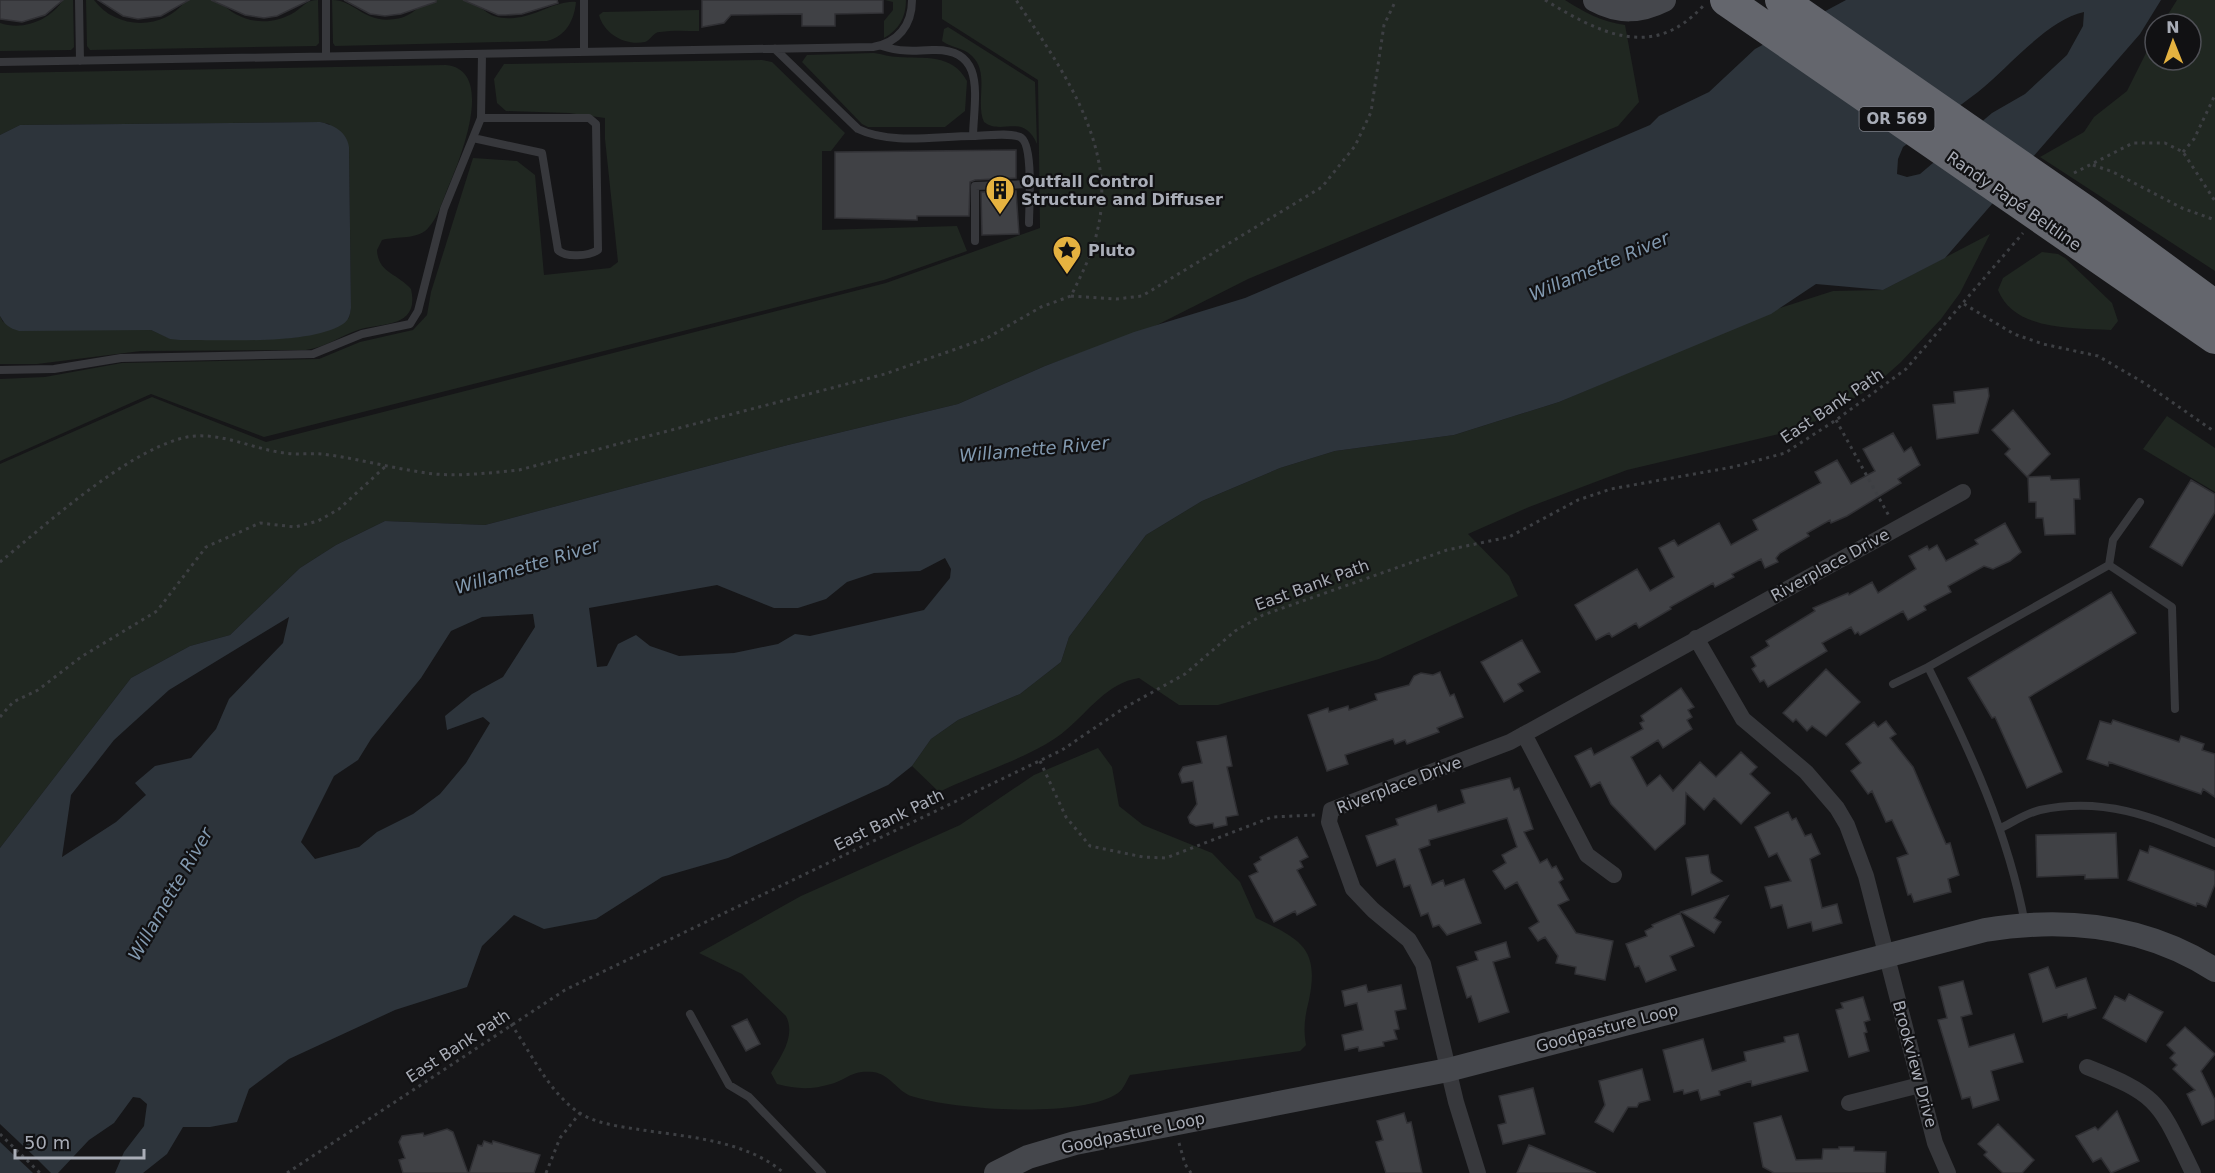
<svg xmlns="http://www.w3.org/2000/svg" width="2215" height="1173" font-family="'DejaVu Sans',sans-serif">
<rect width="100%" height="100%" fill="#161618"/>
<path fill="#202721" d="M63,0H73L74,47L71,50L0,51V23C24,31 50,20 63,0Z
M86,0H94C116,30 164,31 186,0H219C238,23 269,28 295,12C305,5 306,0 318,0L319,43L316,46L90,50L87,46Z
M332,0C355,0 364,24 395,19C414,17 419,3 431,0C438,0 462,0 468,0C487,9 488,20 514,18C535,17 557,0 576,2C574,21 566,36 547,41L335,46L333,43Z
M885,0H906C906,17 899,30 884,38V21L893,10V2Z
M942,0H1565C1584,12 1602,22 1625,25L1639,102L1618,126L1248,279L1153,327L1045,366L958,404L788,445L485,525L385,521L336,545L300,568L230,635L190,646L131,678L0,848V464L152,397L266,442L886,283L1040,228L1038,80L942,19Z
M2177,0H2215V271L2040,157L2084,132L2094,117L2127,91L2155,35V60H2191V24H2162Z
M699,10V31C686,31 673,30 660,32C653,32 651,40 645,42C625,46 604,34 599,15L603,12Z
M948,27L1035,82L1037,144C1023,112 1002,136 984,122C975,102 990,73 972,56C963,47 951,48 942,41L944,29Z
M874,53C882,54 890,57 898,57C924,59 952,53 967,81L965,111L945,127H868L862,124L802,62L807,55Z
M762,60L772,62L845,133L831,151H822V230L957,226L967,251L884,280L264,437L151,394L0,461V379L45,377L122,363L319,359L360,342L413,330L427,315L431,292L473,158L517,161L535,175L544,275L610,268L618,262L605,139V118L569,113L506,111L497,103L494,79L504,64Z
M446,65C498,70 458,164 447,190C442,202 438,217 429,227C419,240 397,236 382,240L377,250C378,273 397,273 411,289C420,329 381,322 358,330C340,336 326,347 306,350L141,351L37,364H0V316L3,322L151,330L171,339L292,338L330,329L349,318L351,308L349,147L329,124L320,122L20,125L0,135V73Z
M1990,234L1960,293L1941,319L1901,362L1873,387L1804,428L1627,470L1529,507L1468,534L1509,576L1518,596L1379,659L1218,705H1179L1139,678C1107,683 1090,710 1066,730C1038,755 975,774 939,792L912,766L931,739L958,720L1020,694L1061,662L1069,637L1146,535L1202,501L1280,468L1335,451L1454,435L1559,402L1780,308L1833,291L1883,290Z
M2042,252L2058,254L2065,258L2112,303L2118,321L2111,330C2073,328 2014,331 1998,290L2003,278Z
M2167,416L2215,448V492L2143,449Z
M1098,748L1112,767L1119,806L1143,825L1212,853L1240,882L1256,918C1299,939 1320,947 1309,1000C1305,1016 1303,1028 1306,1045L1300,1051L1130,1075C1127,1080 1123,1090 1118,1093C1080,1119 954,1110 911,1096C897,1091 890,1074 873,1072C851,1070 848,1079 831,1084C811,1090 796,1089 777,1084L771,1073C781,1056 796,1036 786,1016L742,974L699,953L801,896L960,825L1034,775Z"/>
<path fill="#2d343b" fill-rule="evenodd" d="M1846,0H2161L2140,34L1945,258L1883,290L1816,284L1771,314L1559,402L1454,435L1335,451L1280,468L1202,501L1146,535L1069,637L1061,662L1020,694L958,720L931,739L912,766L888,785L728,858L662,877L596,919L544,929L514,915L482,946L467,987L395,1010L289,1059L249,1089L237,1122L210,1127H183L167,1154L143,1173H115L124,1152L144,1126L147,1104L140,1098L133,1097L114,1123L89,1140L58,1173H0V848L131,678L190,646L230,635L300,568L336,545L385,521L485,525L788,445L958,404L1045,366L1134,332L1245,298L1650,125L1659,116L1709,92L1755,49ZM2084,12L2083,26L2067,55L2025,94L1992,113L1920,174L1907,177L1897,174L1898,159L1903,147C1928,128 1953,111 1978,92C2008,68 2047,20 2084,12ZM945,558L951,569L950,578L924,610L810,636L795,634L778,644L734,653L679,656L650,646L636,635L618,644L607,666L597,667L589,608L717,585L774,608H798L826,599L847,582L874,573L920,571ZM533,614L535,627L503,677L472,694L445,716L447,730L483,717L490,723L466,763L440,794L413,814L377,832L359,847L315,859L301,842L334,776L358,760L371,739L421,678L451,631L482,617ZM289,617L283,643L229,699L216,729L191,758L155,766L135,783L146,795L116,822L62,857L71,795L114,740L169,690Z
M320,122C334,125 347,132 349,147L351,308C350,315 349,320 343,324C308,346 221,339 180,340L170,339L151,330L19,331C9,328 5,325 0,316V135L20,125Z"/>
<path fill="#161618" d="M0,1124L35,1157L51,1173H33L0,1142Z"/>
<path fill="#404145" stroke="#303034" stroke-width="1.5" d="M0,0H63L45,15L22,22L0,19Z
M98,0H189L161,16L138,19L123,16Z
M211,0H310L277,16L264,18L245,15Z
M344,0H436V2L401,14L385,16L370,14Z
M463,0H557L558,3L522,14L506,15H498Z
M702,0H883V13L835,14V26H802V14L731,15L724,23L702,27Z
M1016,150V178L975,180L970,182L969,216H917V220L835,218V152Z
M1016,191L1019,234L982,235L981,192Z
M1988,388L1989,396L1978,433L1937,439L1933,405L1955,403L1954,392Z
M2013,410L2050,454L2027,477L2005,454L2010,449L1992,430Z
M1893,433L1904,452L1911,447L1920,465L1898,479L1901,483L1847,516L1831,523L1830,520L1807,533L1809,536L1780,553L1776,558L1778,562L1765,568L1761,559L1732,574L1734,577L1715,587L1713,583L1670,607L1671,609L1639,628L1636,623L1612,637L1609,633L1596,640L1575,605L1637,569L1650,591L1674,577L1659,548L1674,540L1678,546L1719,523L1731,545L1758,530L1753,520L1821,483L1815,472L1837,460L1851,484L1875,471L1863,449Z
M2050,476L2051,480L2079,479L2080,499H2074L2075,534L2045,535L2043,518H2036V502H2029L2028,477Z
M2191,480L2215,494V512L2182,566L2150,547Z
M2005,523L2021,552L2010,561L1993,569L1984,566L1948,586L1951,592L1924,606L1926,610L1908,620L1903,611L1860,635L1858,632L1855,634L1851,627L1822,643L1827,651L1768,687L1764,680L1760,682L1752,669L1756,666L1751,657L1769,646L1766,641L1815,611L1813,608L1848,593L1849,595L1872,582L1878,593L1916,569L1909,556L1927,546L1929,550L1937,545L1946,561L1978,544L1975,540Z
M2111,592L2136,633L2029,697L2062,772L2027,788L1995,717L1992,718L1968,678Z
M1522,640L1540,672L1518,684L1523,691L1504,702L1481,662Z
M1826,669L1860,702L1826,736L1812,726L1807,731L1796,719L1793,722L1783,713Z
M1440,672L1450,696L1454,694L1463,717L1437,728L1439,732L1407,744L1405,740L1395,744L1393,739L1345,755L1348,764L1327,771L1308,715L1328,708L1329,712L1348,706L1349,710L1377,700L1375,694L1409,685L1414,676L1421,673L1433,675Z
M1681,688L1694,707L1688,710L1692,717L1687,720L1692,729L1663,748L1658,740L1631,757L1647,786L1660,775L1673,791L1700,762L1716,777L1741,752L1757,767L1750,774L1770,793L1741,824L1714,798L1704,810L1686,793L1685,824L1655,850L1611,804L1600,782L1591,787L1575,756L1591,748L1594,755L1643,729L1640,723L1644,721L1641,716Z
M2113,720L2179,742L2181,736L2204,744L2202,750L2215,754V797L2203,789L2201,794L2109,762L2108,766L2087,759L2100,721L2111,724Z
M1886,721L1896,734L1890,738L1913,767L1946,844L1950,843L1959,875L1948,879L1951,892L1914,902L1911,894L1908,895L1897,858L1908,854L1892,820L1886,822L1872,791L1868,794L1851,771L1861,763L1846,744L1874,722L1878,727Z
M1226,736L1232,766L1227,767L1238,815L1226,817L1227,825L1214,828L1213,823L1196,826L1190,823L1188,817L1197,804L1193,781L1182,783L1179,774L1183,767L1202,763L1197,742Z
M1510,778L1514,790L1519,788L1533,829L1524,832L1540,863L1547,859L1552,868L1556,866L1563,879L1559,882L1569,900L1558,905L1576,933L1613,941L1605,980L1575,974L1576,967L1556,963L1558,956L1545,937L1538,941L1529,928L1539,922L1517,882L1505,889L1493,871L1506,863L1502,855L1517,847L1507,818L1429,840L1430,845L1419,849L1432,885L1443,880L1445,886L1464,879L1481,923L1447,935L1439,925L1433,927L1428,913L1421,916L1410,885L1404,887L1395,859L1377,866L1366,836L1398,825L1396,819L1436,805L1438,812L1465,803L1461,790Z
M1788,812L1792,820L1796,818L1805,836L1811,834L1820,854L1810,859L1822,908L1837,904L1842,923L1813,931L1811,922L1788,928L1782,905L1771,908L1765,887L1791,881L1777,853L1769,857L1755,827Z
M2116,833L2118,878L2085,879V875L2037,877L2036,835Z
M1297,837L1308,857L1300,861L1303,867L1297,870L1316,905L1297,915L1295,911L1274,922L1249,876L1258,872L1254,864L1261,860L1260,857Z
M2150,846L2215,871V884L2206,907L2197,903L2196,906L2128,880L2140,850L2148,853Z
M1708,855L1711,873L1722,881L1692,895L1686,858Z
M1728,896L1714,918L1721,922L1714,933L1681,912Z
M1680,913L1694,946L1670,956L1676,970L1646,982L1639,966L1635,967L1626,944L1647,936L1645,931L1653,927L1652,925Z
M1506,942L1510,957L1493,962L1509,1012L1479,1022L1471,996L1467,998L1457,967L1478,960L1475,952Z
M2048,967L2056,988L2086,978L2096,1008L2068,1018L2067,1014L2043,1022L2029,974Z
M1963,981L1972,1014L1961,1017L1969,1047L2014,1034L2023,1062L1991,1071L1999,1100L1973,1108L1970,1097L1962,1099L1938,1020L1947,1018L1939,987Z
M1366,985L1368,992L1401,985L1406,1009L1395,1011L1399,1029L1394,1030L1397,1039L1383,1042L1384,1046L1359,1051L1358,1047L1345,1050L1342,1035L1363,1030L1357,1003L1345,1006L1342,991Z
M2129,994L2163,1012L2146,1042L2103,1018L2115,996L2125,1001Z
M1863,997L1870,1020L1864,1022L1867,1032L1864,1033L1869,1051L1849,1057L1836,1010L1843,1008L1841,1003Z
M747,1019L760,1044L746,1051L732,1026Z
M2185,1027L2215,1054L2201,1071L2215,1100V1119L2202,1125L2187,1094L2195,1090L2173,1069L2177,1065L2170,1058L2175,1053L2167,1045Z
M1798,1034L1808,1071L1752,1086L1751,1081L1719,1091L1720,1095L1701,1100L1698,1090L1684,1094L1683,1090L1674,1092L1663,1050L1703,1039L1712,1071L1746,1061L1744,1052L1785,1042L1784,1037Z
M1642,1069L1650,1100L1639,1103L1637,1107H1628L1613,1132L1595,1122L1605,1105L1599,1081Z
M1533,1088L1545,1134L1503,1144L1498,1125L1506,1123L1499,1096Z
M2117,1111L2139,1161L2111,1173L2101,1158L2093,1162L2076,1136L2095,1127L2098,1130Z
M1404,1113L1407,1123L1411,1122L1422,1173H1386L1376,1142L1383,1140L1377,1121Z
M1781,1116L1796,1160L1822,1159L1823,1149H1839V1147H1854V1151L1886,1152L1885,1173H1774L1763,1167L1754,1123Z
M1998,1124L2034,1160L2022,1173H2003L1984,1155L1987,1152L1978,1144Z
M447,1129L453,1132L468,1173H403L399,1160L405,1158L399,1142L402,1136L423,1133L424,1136Z
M484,1141L492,1144L493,1141L540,1155L534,1173H469L478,1145L482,1146Z
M1529,1145L1596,1173H1517Z"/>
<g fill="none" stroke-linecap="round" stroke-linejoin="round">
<path stroke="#3d3f43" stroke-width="3" stroke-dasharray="3 4.5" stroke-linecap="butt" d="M1545,0C1598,32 1652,62 1703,6
M2183,152L2194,139L2215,95
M2093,165L2113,172L2182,208L2215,220
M2074,173L2133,143H2165L2183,152L2215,201
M1071,296L1116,299L1142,296L1322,187L1355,146L1371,112L1384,25L1396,0
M1964,304L2014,334L2043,344L2098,356L2146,384L2215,432
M1836,420L1889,516
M0,562C48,523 120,457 179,439C215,428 250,449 285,453C297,455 310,453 322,454C355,458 387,467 420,472C453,478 486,473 519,470L885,374L987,338L1041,307L1071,296C1081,275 1092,255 1097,232C1119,146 1061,68 1016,0
M0,717L13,702L38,690L81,657L157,611L206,547L260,523L295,527L318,521L339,509L387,465
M1040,761L1066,817L1090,846L1143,857L1166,858L1272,817L1315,815
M511,1024C531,1053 549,1092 578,1112C595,1123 616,1126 636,1129C685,1137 744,1139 784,1173
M0,1134L40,1173
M1179,1143L1185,1164L1191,1173
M287,1173L565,990L1062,750L1124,708L1185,674L1235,631L1263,615L1447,550L1509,537L1578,500L1611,489L1733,467L1785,453L1836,420L1906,369L2023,233
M546,1173L560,1138L580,1113"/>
<path stroke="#37383c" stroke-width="8" d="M79,0L80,61
M326,0V56
M584,0V52
M775,49L858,129C891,145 937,136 973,136C974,98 987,48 933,50C915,51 899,52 882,46
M0,62L873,47C898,43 912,25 912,0
M973,136C986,136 1008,132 1020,137C1034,143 1029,207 1029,223
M473,138L542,153L558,250C565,258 589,256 598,250L596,124L589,118H481
M975,241V186L1029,184
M0,370L54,369L121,358L313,354L362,334L410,324L418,311L444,209L481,118L482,54
M2109,565L2172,607L2175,709
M1893,684L1928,667
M2001,828C2013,822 2027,813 2040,810C2106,796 2155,818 2215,843
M2025,924C2008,832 1970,750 1928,667L2109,565L2113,540L2140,502
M690,1014L729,1085L749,1097L822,1173"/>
<path stroke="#37383c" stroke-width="16" d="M1696,638L1743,719L1806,772L1837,808L1847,825L1866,876L1935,1143L1948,1173
M1524,734L1587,855L1614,875
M2087,1067C2161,1096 2159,1103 2193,1173
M1849,1103L1920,1085
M1478,1173L1456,1102L1423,964L1409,940L1373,910L1353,889L1329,822L1331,810L1510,742L1963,492"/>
<path stroke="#45474c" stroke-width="24" d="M1595,0C1619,13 1640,12 1664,0
M996,1173L1028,1157L1075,1143L1448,1070L1985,930C2065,917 2145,925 2215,970"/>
<path stroke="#64666d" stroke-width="32" d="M1726,0L2215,338
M1781,0L2088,213L2215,306"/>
</g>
<defs>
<g id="building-pin" transform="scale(1.5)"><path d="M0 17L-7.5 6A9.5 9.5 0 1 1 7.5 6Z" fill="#e5b240" stroke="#111113"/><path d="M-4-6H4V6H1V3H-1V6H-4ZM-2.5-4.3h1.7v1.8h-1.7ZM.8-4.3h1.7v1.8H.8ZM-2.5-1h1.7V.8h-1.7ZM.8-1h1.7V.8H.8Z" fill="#111"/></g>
<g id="sight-pin" transform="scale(1.5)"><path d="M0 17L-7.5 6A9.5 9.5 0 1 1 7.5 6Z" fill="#e5b240" stroke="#111113"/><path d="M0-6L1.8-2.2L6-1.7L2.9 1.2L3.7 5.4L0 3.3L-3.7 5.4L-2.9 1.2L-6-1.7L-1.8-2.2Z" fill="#111"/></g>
</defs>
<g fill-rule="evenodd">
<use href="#building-pin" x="1000" y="190"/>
<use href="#sight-pin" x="1067" y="250"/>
</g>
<g text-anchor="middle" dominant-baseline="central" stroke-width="4.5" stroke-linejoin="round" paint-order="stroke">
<rect fill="#111113" stroke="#7b7e86" stroke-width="1.5" x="1859.5" y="107" width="75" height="24" rx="4.5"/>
<g font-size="15" font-weight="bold" fill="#a9adb7">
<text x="1897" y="119">OR 569</text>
</g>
<g font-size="16" font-weight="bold" fill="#a9adb7" stroke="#111113" text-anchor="start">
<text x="1021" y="181">Outfall Control<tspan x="1021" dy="18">Structure and Diffuser</tspan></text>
<text x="1088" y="250">Pluto</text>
</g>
<g font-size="16" fill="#a9adb7" stroke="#111113">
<text transform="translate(2014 201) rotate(35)">Randy Papé Beltline</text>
<text transform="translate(1832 406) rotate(-34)">East Bank Path</text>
<text transform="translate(1830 565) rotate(-29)">Riverplace Drive</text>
<text transform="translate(1312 585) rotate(-20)">East Bank Path</text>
<text transform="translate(1399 785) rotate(-21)">Riverplace Drive</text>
<text transform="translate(889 820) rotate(-26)">East Bank Path</text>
<text transform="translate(1607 1028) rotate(-15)">Goodpasture Loop</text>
<text transform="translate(458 1046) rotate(-33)">East Bank Path</text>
<text transform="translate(1915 1064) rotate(75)">Brookview Drive</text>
<text transform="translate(1133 1133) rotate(-12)">Goodpasture Loop</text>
</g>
<g font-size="18" font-style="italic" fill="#8299af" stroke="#111113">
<text transform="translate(1599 266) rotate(-23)">Willamette River</text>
<text transform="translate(1034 449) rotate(-5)">Willamette River</text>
<text transform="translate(527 566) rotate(-17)">Willamette River</text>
<text transform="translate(170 894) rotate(-60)">Willamette River</text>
</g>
</g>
<g transform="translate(2173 42) rotate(359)"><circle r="28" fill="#111113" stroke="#4e4f55" stroke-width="1.5"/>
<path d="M0-4.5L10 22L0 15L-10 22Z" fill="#e5b240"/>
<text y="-9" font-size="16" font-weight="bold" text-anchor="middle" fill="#a9adb7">N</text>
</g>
<path d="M15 1149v9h129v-9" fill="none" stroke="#a9adb7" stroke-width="3"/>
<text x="24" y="1149" font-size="18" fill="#a9adb7" stroke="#111113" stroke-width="4.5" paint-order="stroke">50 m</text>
</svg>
